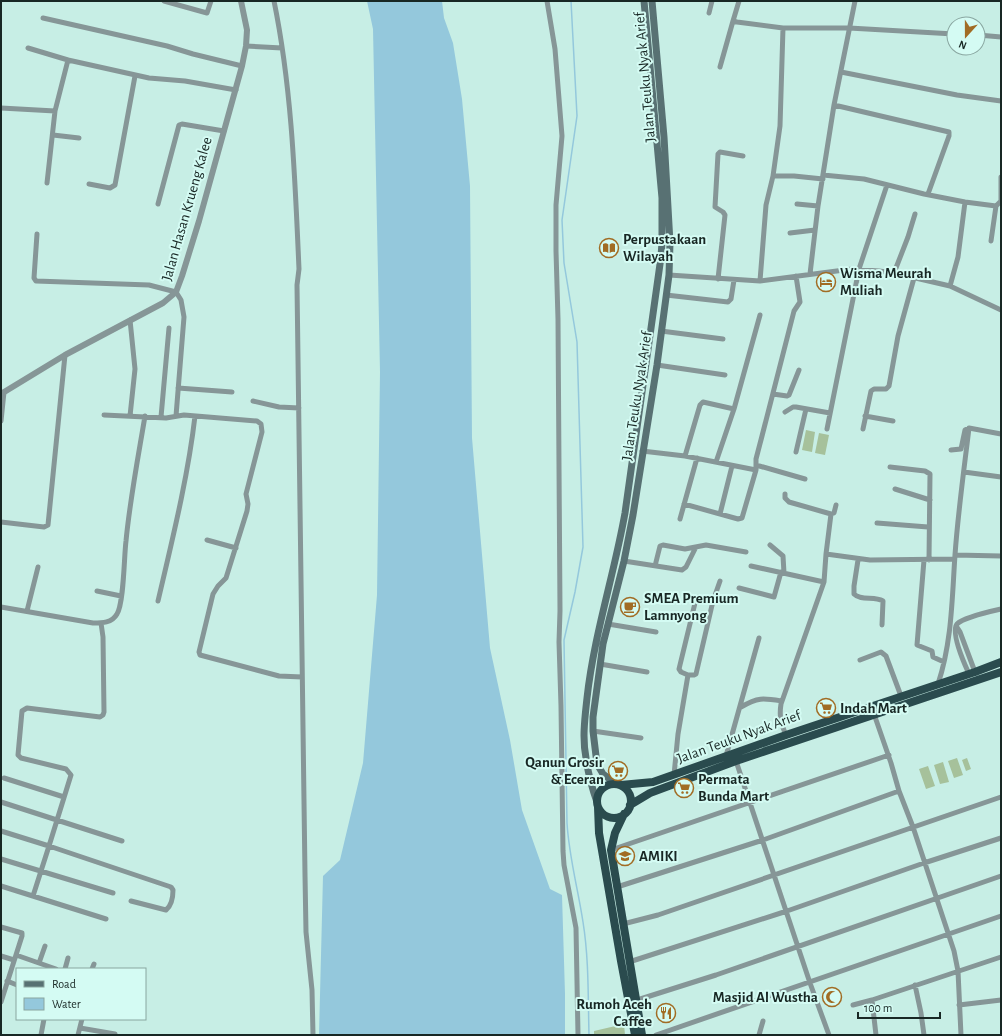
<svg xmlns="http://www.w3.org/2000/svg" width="1002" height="1036" font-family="'Alegreya Sans',sans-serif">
<rect width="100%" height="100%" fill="#c7eee5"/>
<path fill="#a6c19b" d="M806,430L815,432L812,452L802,450Z
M819,433L829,435L825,455L815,453Z
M957,758L963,775L954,778L948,761Z
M967,758L971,769L966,771L962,760Z
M943,762L949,782L940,784L934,765Z
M928,766L935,786L926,789L919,769Z
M624,1024L625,1035H594V1031Z"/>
<path fill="#94c8dc" d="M367,1H442L444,18L453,43L462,99L470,186L472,438L490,648L510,740L522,810L550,889L562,895L565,994V1035H319L323,876L340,860L363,763L377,595L380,372L373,29Z"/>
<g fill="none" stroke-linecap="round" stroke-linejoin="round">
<path stroke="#94c8dc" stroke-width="1.5" d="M571,1L577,116L562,220L564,263L577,342L583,547L575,592L564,640L567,823C569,857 578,889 583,922C589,959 588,998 589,1035"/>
<path stroke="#869697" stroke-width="5" d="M164,1L207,13L211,1
M274,1C292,89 295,180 299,269L297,285L305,875L306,932L312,990L313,1035
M547,1L555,49L562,136L556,205V251L558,319L560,611L559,642L561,706L563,851L564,865L576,928L578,1035
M739,1L733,21L737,22L783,28H849L954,34
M709,13L712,1
M43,18L167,46L193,54L242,66
M978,35L1001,37
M246,46L282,48
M28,48L68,60
M720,67L733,21
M841,72L957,95L1001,101
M834,105L949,132V136L928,194
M1,108L55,111
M53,135L79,138
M823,175L864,179L924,194L965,202L996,206L1001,201V177
M773,176H794L823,179
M47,183L55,111L68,60L149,78L185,81L236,90
M89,184L110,188L115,185L135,76
M158,204L179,125L182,124L224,131
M797,204L818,206
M790,233L815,230
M37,234L34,278L36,281L149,285L176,292L181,300L184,317L176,416
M991,241L996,206
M894,273L908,237L915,214
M810,274L818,206L834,105L855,1
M669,275L760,281L852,269L879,271L894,273L950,286L1001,310
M718,279L725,215L723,212L715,207L718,154L720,152L743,156
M760,281L766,205L773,176L780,126L783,28
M950,286L958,257L965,202
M666,295L728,302L731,299L734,280
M130,320L135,369L130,416
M661,331L723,339
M657,365L725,375
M178,388L232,392
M773,394L787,396L789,395L799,370
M253,401L279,407L299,408
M785,412L793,407H796L830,413
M104,415L166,418L184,415L257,421L261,424L262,432L246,494L248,504L247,511L226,578L218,586L213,594L199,652L200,655L279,676L302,677
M865,416L893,421
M161,417L169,328
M1,421L4,392
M827,429L859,269L887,185
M863,429L871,391L874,389H886L889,386L898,336L914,278
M951,450L961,449L965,430L969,428
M642,451L685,456L756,470
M796,452L806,409
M685,456L700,405L703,402L734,409
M716,462L734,409L760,315
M756,465L805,479
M890,467L925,471L930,474L929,560
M964,472L1001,477
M895,489L930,500
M785,494V498L789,502L831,514L826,554
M684,504L738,519L742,518L756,470V459L762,436L794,311L800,302L796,276
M720,514L732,466
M831,514L834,513L836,505
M680,519L697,458
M1,522L44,527L48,525L65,355
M877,523L928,527
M207,540L236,548
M770,545L783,556L784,573
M955,555L1001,556
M858,560L854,586V594C861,601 874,596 883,601L882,625
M924,560L917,645L932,651L933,657L944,662
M624,561L682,570L686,567L696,547
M655,566L660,546L663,545L685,549L706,545L746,552
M751,566L824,582
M739,588L774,597L781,572
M97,591L121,596
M158,601C172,541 188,477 195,416
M1,607L93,623C102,623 112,623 117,614C124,603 124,556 126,541C130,499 138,458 145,416
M27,611L38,567
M608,624L656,632
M956,626L960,632L975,672
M860,660L881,652L886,656L901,696
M600,664L647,672
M969,674C965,665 950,633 957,624C963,618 992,611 1001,609
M688,675L681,672L679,669L696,599L698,597L713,601
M938,684C952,642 952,598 955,555C958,512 964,470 969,428L1001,434
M741,707C758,697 763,698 782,701
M874,714L891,763L899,791L913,827L954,951L958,971L961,1035
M593,731L641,738
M786,735C781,724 779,716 781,704L824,582L826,554L870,560L954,559
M726,756L759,638
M736,761L810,983L829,1035
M674,775L678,734L688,675H694L696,674L713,601L720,581
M4,778L64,797
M1,802L122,841
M1,831L49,846L71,775L66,769L21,758L18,755L22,711L27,708L100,717L103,715L104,712L103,637L101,623
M611,850L889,755
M1,859L113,893
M1,886L106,919
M617,887L763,840L899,791
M33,896L49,846L171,887L173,890C173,897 171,906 166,910L131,901
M623,924L658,915L1001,797
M1,927L22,933V936L1,1002
M16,955L56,969
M1,956L14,960
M629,962L787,911L924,863L1001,838
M39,963L45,946
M65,969L68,958
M92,969L94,964
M7,981L17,985
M915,985L921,1013L924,1035
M872,1000L876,1035
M634,1001L716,975L1001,876
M853,1005L872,1000L1001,957
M959,1005L1001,1000
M80,1028L115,1034
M41,1035L44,1019
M78,1035L82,1019
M656,1035L1001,916
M759,1035L763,1021"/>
<path stroke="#869697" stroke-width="6" d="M1,394L65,355L163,303L176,292L182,276L199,221L242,66L246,46L247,30L241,1"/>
<path stroke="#587173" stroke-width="7" d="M616,784L603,774L597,764L593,731V717L603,644L624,561L633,515L657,365L669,275L670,243L664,137L652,1
M597,802C592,788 588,773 586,758C582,738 585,717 587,698C594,635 614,575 625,513L661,257L662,242V198L644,1"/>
<path stroke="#2a4b4e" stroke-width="8" d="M597 801a17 17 0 1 1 34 0a17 17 0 1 1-34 0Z
M621,785L653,782L786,735L975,672L1001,662
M630,805L650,793L736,761L1001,672
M598,807L599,833L621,961L635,1035
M624,814L615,833L611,850L642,1035"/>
</g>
<defs>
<g id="library-ring" transform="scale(1)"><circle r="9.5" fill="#d4fbf3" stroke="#a16c24" stroke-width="1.5"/><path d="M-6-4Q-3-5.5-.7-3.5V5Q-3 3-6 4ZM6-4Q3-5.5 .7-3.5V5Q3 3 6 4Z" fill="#a16c24"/></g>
<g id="hotel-ring" transform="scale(1)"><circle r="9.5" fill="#d4fbf3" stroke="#a16c24" stroke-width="1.5"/><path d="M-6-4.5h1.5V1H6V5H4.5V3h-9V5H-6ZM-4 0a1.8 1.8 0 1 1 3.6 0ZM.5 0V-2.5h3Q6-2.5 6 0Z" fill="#a16c24"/></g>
<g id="cafe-ring" transform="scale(1)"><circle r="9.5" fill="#d4fbf3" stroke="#a16c24" stroke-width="1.5"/><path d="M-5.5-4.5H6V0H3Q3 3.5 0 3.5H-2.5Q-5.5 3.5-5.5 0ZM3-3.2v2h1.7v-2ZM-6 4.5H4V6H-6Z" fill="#a16c24"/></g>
<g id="supermarket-ring" transform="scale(1)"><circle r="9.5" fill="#d4fbf3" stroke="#a16c24" stroke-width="1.5"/><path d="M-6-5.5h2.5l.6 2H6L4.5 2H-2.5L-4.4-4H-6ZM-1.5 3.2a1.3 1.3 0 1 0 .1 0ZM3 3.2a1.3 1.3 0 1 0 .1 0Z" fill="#a16c24"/></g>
<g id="university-ring" transform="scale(1)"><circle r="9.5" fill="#d4fbf3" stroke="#a16c24" stroke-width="1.5"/><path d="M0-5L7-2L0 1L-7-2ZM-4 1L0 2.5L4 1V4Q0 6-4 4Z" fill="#a16c24"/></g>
<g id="mosque-ring" transform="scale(1)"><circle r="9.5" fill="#d4fbf3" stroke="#a16c24" stroke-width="1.5"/><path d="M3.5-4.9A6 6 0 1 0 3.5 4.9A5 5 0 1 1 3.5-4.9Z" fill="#a16c24"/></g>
<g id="restaurant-ring" transform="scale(1)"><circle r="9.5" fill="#d4fbf3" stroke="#a16c24" stroke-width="1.5"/><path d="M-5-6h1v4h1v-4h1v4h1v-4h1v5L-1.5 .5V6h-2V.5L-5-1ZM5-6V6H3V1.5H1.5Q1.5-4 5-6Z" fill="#a16c24"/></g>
</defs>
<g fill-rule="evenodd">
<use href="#library-ring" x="609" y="248"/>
<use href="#hotel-ring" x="826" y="282"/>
<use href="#cafe-ring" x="630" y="607"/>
<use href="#supermarket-ring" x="826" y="708"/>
<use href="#supermarket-ring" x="618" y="771"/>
<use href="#supermarket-ring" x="684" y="788"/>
<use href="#university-ring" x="625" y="856"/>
<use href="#mosque-ring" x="832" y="997"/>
<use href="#restaurant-ring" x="666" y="1013"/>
</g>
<g text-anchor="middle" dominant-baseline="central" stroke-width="4" stroke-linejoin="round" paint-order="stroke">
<g font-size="15" fill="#182724" stroke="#d4fbf3">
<text transform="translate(645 77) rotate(-95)">Jalan Teuku Nyak Arief</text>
<text transform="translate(187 209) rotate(-74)">Jalan Hasan Krueng Kalee</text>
<text transform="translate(637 396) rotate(-81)">Jalan Teuku Nyak Arief</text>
<text transform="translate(739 737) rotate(-20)">Jalan Teuku Nyak Arief</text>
</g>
<g font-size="15" font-weight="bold" fill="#182724" stroke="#d4fbf3" text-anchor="start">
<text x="623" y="239">Perpustakaan<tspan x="623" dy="17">Wilayah</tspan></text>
<text x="840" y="273">Wisma Meurah<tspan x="840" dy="17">Muliah</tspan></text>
<text x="644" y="598">SMEA Premium<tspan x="644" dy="17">Lamnyong</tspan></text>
<text x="840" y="708">Indah Mart</text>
<text x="604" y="762" text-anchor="end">Qanun Grosir<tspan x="604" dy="17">&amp; Eceran</tspan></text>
<text x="698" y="779">Permata<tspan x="698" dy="17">Bunda Mart</tspan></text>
<text x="639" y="856">AMIKI</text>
<text x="818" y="997" text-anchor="end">Masjid Al Wustha</text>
<text x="652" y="1004" text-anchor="end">Rumoh Aceh<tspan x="652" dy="17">Caffee</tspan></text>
</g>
</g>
<rect width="1002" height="1036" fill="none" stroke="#182724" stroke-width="4"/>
<rect x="16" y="968" width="130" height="52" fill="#d4fbf3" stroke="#89a6a0"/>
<rect x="24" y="981" width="20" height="6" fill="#587173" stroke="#89a6a0"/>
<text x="52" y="988" font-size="12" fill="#182724">Road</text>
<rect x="24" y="998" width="20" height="12" fill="#94c8dc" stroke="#89a6a0"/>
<text x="52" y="1008" font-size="12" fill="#182724">Water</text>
<g transform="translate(966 36) rotate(201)"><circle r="19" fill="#d4fbf3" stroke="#89a6a0"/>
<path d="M0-3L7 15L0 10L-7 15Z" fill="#a16c24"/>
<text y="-6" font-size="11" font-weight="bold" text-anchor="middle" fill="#182724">N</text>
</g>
<path d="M858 1012v6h82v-6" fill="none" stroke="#182724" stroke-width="2"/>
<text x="864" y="1012" font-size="12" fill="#182724" stroke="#d4fbf3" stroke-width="3" paint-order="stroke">100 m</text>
</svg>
